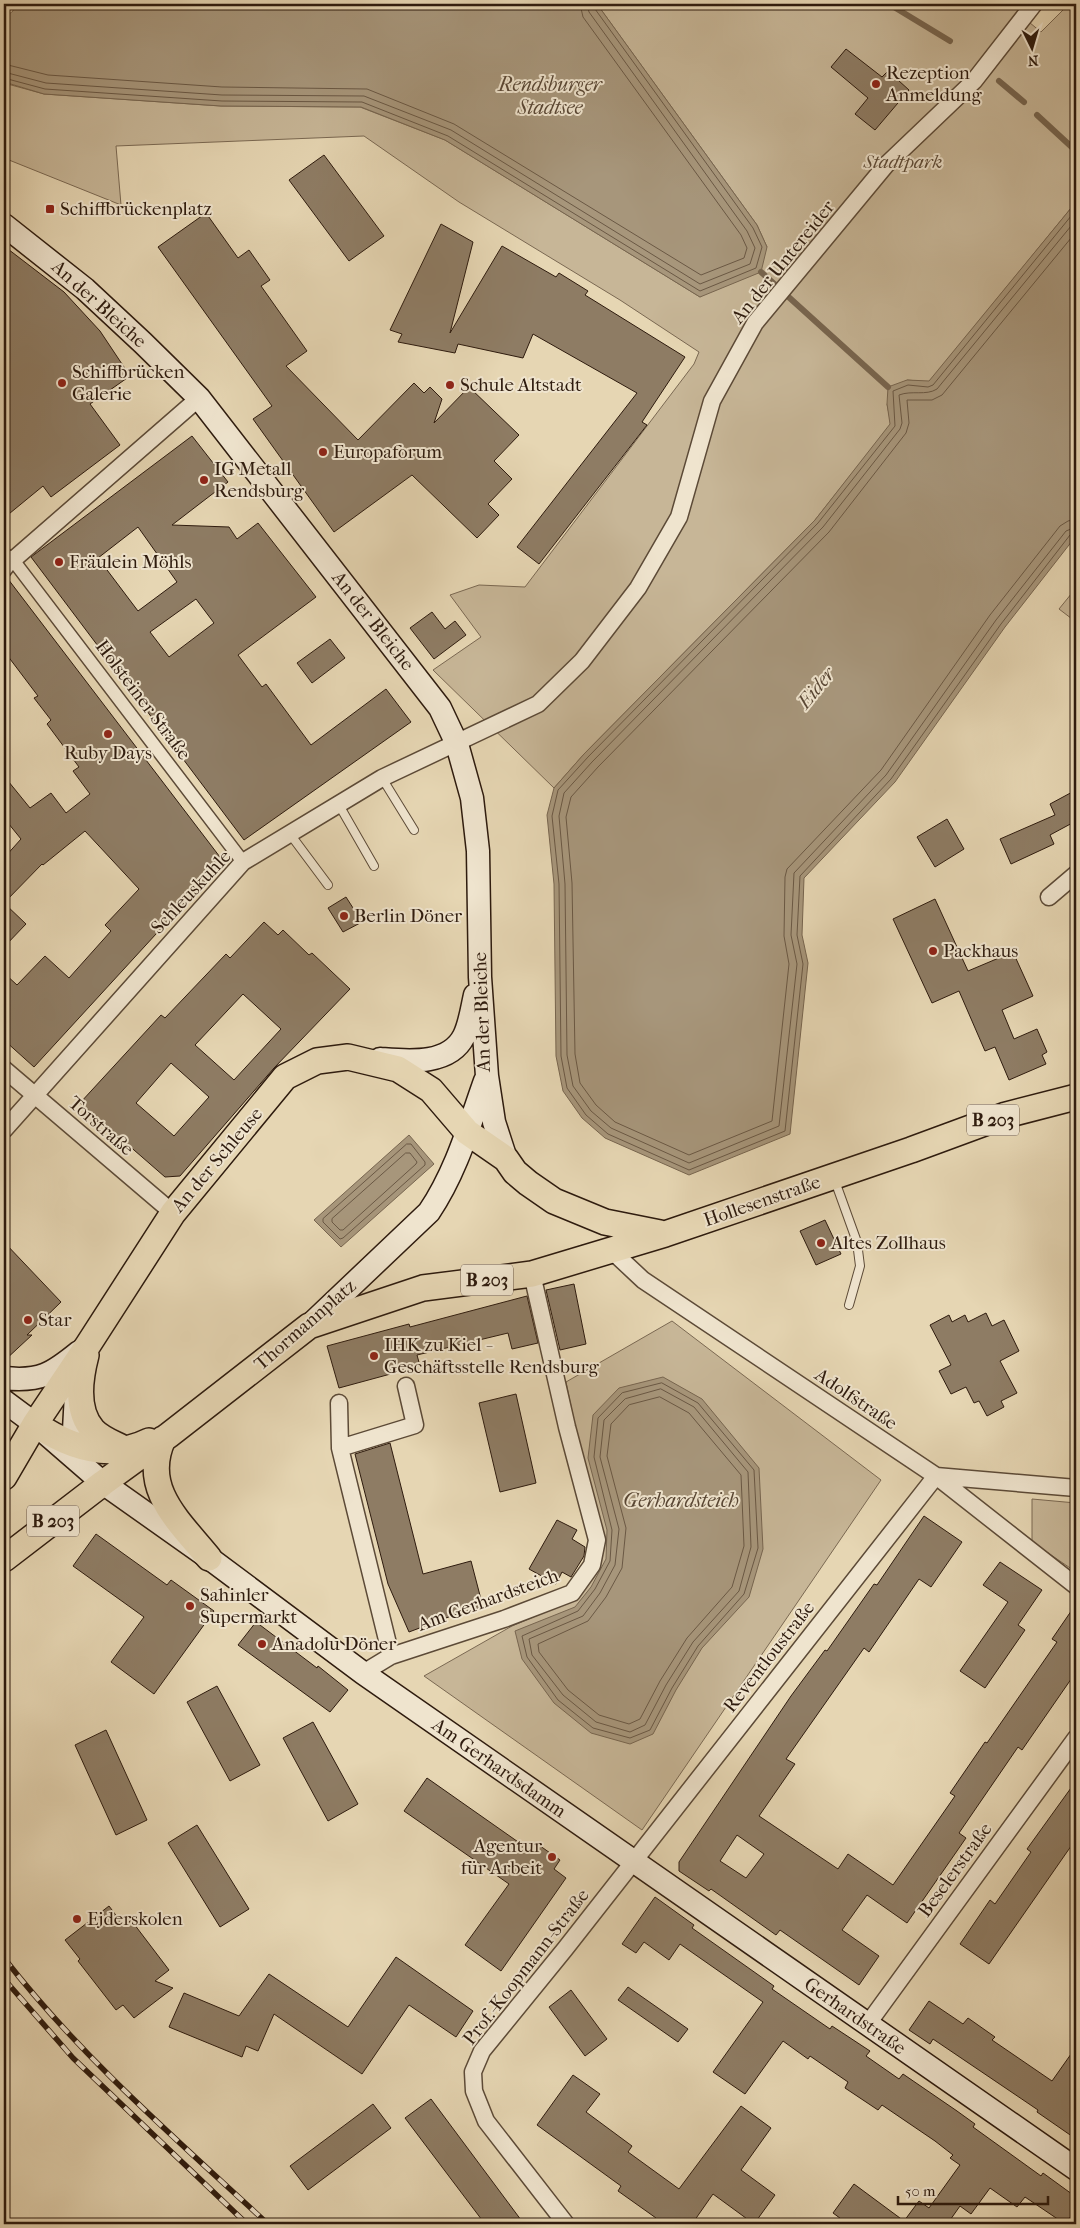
<svg xmlns="http://www.w3.org/2000/svg" width="1080" height="2228" font-family="'IM FELL French Canon',serif">
<rect width="100%" height="100%" fill="#e6d6b3"/>
<filter id="stains"><feTurbulence type="fractalNoise" baseFrequency=".004" numOctaves="4"/><feColorMatrix values="0 0 0 0 .2 0 0 0 0 .09 0 0 0 0 .02 0 0 0 .5 -.17"/></filter>
<radialGradient id="worn" r=".72"><stop offset=".6" stop-color="#630" stop-opacity="0"/><stop offset="1" stop-color="#630" stop-opacity=".3"/></radialGradient>
<path fill="#c7b697" stroke="#7a6852" d="M597,4H1025L1018,13L1041,32L1069,4H1076V202L929,382L907,380L887,404L891,424L815,520L584,754L554,788L433,670L481,637L450,595L479,585L525,587L694,364L699,352L620,300L459,202L364,136L116,146L121,205L4,158V83L44,94L221,106L360,107L445,140L700,297L767,247L757,225Z
M1076,588V622L1059,609Z
M672,1321L881,1480L642,1830L424,1676L512,1626L576,1599L596,1568L583,1465L566,1382Z
M1032,1499L1076,1503V1572L1032,1542Z"/>
<path fill="#a7967b" stroke="#77654f" d="M13,4H597L757,225L767,247L761,272L700,297L445,140L361,107L221,106L44,94L4,82V18L13,11Z
M1076,202V536L1005,627L895,782L804,878L802,935L808,963L790,1134L689,1175L605,1138L582,1118L563,1091L556,1056L554,884L547,815L554,788L584,754L815,520L890,424L887,404L888,387L907,380L929,381Z
M409,1135L434,1164L341,1247L314,1220Z
M663,1377L702,1399L759,1468L763,1549L749,1597L702,1648L676,1690L653,1734L630,1744L591,1733L554,1703L522,1659L515,1631L575,1607L591,1587L606,1559L607,1530L588,1458L593,1415L619,1388Z"/>
<g fill="none" stroke-linecap="round" stroke-linejoin="round">
<path stroke="#6a5844" stroke-width="1" d="M4,64L48,75L222,87L367,89L454,124L701,275L744,258L747,248L741,235L583,17L580,4
M4,72L46,83L222,95L364,96L451,130L700,284L750,264L755,248L747,231L589,12L587,4
M4,78L45,89L222,101L362,102L448,136L700,291L756,268L762,247L753,228L595,9L593,4
M1076,210L933,385L928,387L908,385L893,391L895,426L818,523L588,757L558,790L552,816L559,884L561,1056L567,1088L586,1115L608,1134L689,1170L785,1131L803,964L797,935L800,876L891,779L1001,624L1070,535L1076,533
M1076,220L937,389C926,396 912,390 899,395L902,423L900,429L823,527L592,762L564,793L559,816L565,884L567,1055L573,1086L591,1111L611,1128L689,1163L779,1126L797,964L791,935L794,873L886,775L996,620L1066,531L1076,527
M1076,232L942,395L932,400H907L909,423L906,433L829,532L598,767L571,797L566,817L572,883L575,1054L580,1083L596,1105L615,1122L689,1155L772,1121L789,964L784,936L785,877L787,869L881,770L990,615L1060,526L1068,521L1076,519
M407,1144H411L425,1162V1165L343,1238L340,1239L323,1222V1219Z
M406,1153H410L417,1162L416,1164L343,1230H340L332,1222V1219Z
M662,1383L698,1403L754,1470L758,1548L744,1594L698,1646L672,1688L650,1730L630,1738L593,1728L558,1700L527,1657L522,1636L578,1611L595,1589L610,1561L612,1530L594,1457L598,1418L622,1393Z
M661,1389L694,1407L748,1472L751,1547L739,1591L693,1642L666,1685L645,1725L630,1732L596,1722L563,1695L532,1655L529,1639L583,1616L600,1593L615,1565L619,1529L600,1457L604,1420L625,1399Z
M660,1397L689,1413L741,1475L744,1546L732,1587L687,1638L660,1681L640,1719L629,1724L599,1715L568,1690L539,1652L538,1644L588,1621L606,1597L622,1568L626,1528L607,1456L611,1424L629,1405Z"/>
<path stroke="#77654f" stroke-width="6" d="M889,4L950,41
M999,81L1024,102
M1037,115L1076,151
M761,272L888,387"/>
</g>
<path fill="#8e7c64" stroke="#2e1b0e" fill-rule="evenodd" d="M846,49L882,77L888,71L909,90L875,130L855,114L868,98L831,67Z
M324,155L384,236L349,261L289,180Z
M206,213L238,258L249,250L270,280L261,286L307,351L286,366L358,440L414,383L424,393L430,387L442,399L434,423L469,387L519,435L494,461L512,479L488,504L499,515L477,538L412,475L334,532L253,419L272,406L158,247Z
M441,224L473,242L450,333L502,246L556,277L559,273L588,291L585,295L685,357L642,422L647,425L539,564L517,547L637,393L533,334L523,358L458,344L455,353L398,342L402,334L390,330Z
M4,246L64,292L100,331L130,376L90,404L120,445L51,497L43,486L4,518Z
M192,436L228,482L172,525L229,527L237,539L258,523L316,597L238,655L262,687L266,684L311,745L386,689L411,722L244,840L31,557ZM138,527L177,582L138,611L98,558ZM196,599L214,623L169,657L150,632Z
M8,579L223,861L34,1067L4,1040V973L17,985L45,956L69,978L111,931L105,925L139,889L85,831L43,865L42,864L4,903L26,924L4,947V858L21,839L4,818V776L30,808L51,793L66,813L90,794L73,771L79,767L47,724L51,720L34,698L38,696L4,651V580Z
M432,612L445,629L455,621L466,635L434,659L410,628Z
M330,639L345,658L312,683L297,663Z
M1076,790V821L1050,835L1054,844L1011,864L1000,839L1055,815L1050,804Z
M947,819L964,849L935,867L917,837Z
M346,897L362,922L343,932L328,908Z
M935,899L968,971L1013,952L1033,996L1002,1010L1014,1039L1037,1029L1047,1052L1042,1055L1046,1064L1009,1080L995,1047L985,1051L959,991L932,1003L893,919Z
M264,922L278,935L283,930L309,955L312,953L350,989L274,1068L180,1176L165,1177L80,1103L161,1015L165,1018L226,954L230,958ZM243,994L281,1029L234,1080L195,1045ZM171,1063L209,1097L174,1136L136,1103Z
M825,1220L841,1254L816,1265L800,1231Z
M4,1242L61,1302L27,1335H32L4,1361Z
M574,1284L586,1344L560,1350L546,1290Z
M527,1296L538,1343L512,1349L508,1333L417,1355L420,1366L339,1388L327,1346L409,1324L410,1327Z
M986,1313L992,1326L1004,1320L1019,1351L1000,1361L1017,1393L1001,1401L1004,1407L987,1416L979,1401L974,1403L966,1387L951,1394L939,1371L951,1365L930,1325L949,1315L952,1322L965,1315L968,1322Z
M516,1394L536,1483L500,1492L479,1403Z
M390,1443L423,1574L471,1561L483,1607L454,1615L409,1632L388,1584L355,1454Z
M924,1516L962,1542L931,1587L919,1579L869,1652L864,1648L786,1759L795,1764L759,1816L838,1869L848,1854L893,1885L955,1796L950,1793L985,1742L987,1743L1057,1642L1052,1639L1076,1604V1672L1022,1750L1018,1747L959,1833L966,1838L907,1923L867,1895L842,1930L879,1956L859,1985L780,1930L776,1935L711,1889L709,1891L679,1871V1862L791,1696L825,1650L827,1651L874,1584L877,1585ZM737,1835L764,1854L746,1878L720,1861Z
M557,1520L577,1530L572,1539L585,1547L584,1556L571,1577L562,1572L556,1584L529,1569Z
M96,1534L167,1585L171,1580L214,1611L154,1694L111,1662L144,1617L73,1566Z
M1000,1562L1042,1590L1018,1625L1025,1630L985,1688L960,1671L1008,1602L983,1585Z
M256,1622L317,1668L318,1666L348,1690L330,1712L238,1645Z
M217,1686L260,1765L230,1781L187,1702Z
M313,1722L358,1804L328,1821L283,1738Z
M106,1730L147,1820L116,1835L75,1745Z
M427,1778L531,1851L536,1843L560,1860L554,1869L566,1878L501,1971L465,1945L509,1884L404,1811Z
M1076,1781V1839L989,1964L960,1944L990,1900L995,1904L1031,1852L1027,1849Z
M197,1825L249,1909L220,1927L168,1843Z
M655,1897L694,1925L692,1928L774,1986L772,1989L830,2029L832,2026L870,2051L866,2056L899,2079L903,2074L957,2111L975,2124L973,2127L1041,2176L1043,2173L1076,2197V2209L1065,2224L1025,2197L1017,2207L990,2188L971,2214L960,2206L948,2223L950,2224H848L833,2213L854,2184L904,2221L919,2201L929,2208L960,2165L950,2158L953,2155L935,2141L882,2105L878,2110L845,2088L848,2082L810,2056L808,2059L783,2041L745,2094L713,2072L763,2002L680,1944L669,1960L644,1942L636,1953L622,1944Z
M109,1906L124,1926L131,1920L169,1970L155,1981L173,1988L134,2018L123,2005L116,2010L78,1961L80,1959L65,1940Z
M396,1957L473,2011L456,2037L409,2005L362,2074L274,2014L258,2051L246,2046L242,2057L169,2027L184,1993L239,2016L269,1974L348,2027Z
M628,1987L688,2029L678,2042L618,2000Z
M571,1990L607,2039L585,2056L549,2007Z
M929,2001L963,2024L968,2018L995,2037L992,2040L1052,2081L1076,2047V2139L1037,2112L1038,2110L933,2039L930,2044L909,2030Z
M573,2075L600,2094L586,2112L632,2146L628,2152L679,2189L741,2106L771,2128L741,2170L775,2195L754,2224L713,2194L692,2224H651L656,2218L618,2191L621,2186L537,2125Z
M431,2099L524,2224H485L405,2118Z
M373,2104L391,2128L308,2190L290,2166Z"/>
<g fill="none" stroke-linecap="round" stroke-linejoin="round">
<g stroke="#5c4a37" stroke-width="10">
<path id="service" d="M382,778L414,830
M339,805L374,866
M290,834L328,885
M835,1181L857,1242L860,1266L849,1305"/>
</g>
<g stroke="#5c4a37" stroke-width="15">
<path id="pedestrian" d="M4,554L13,560L243,862
M4,572L13,560"/>
</g>
<g stroke="#5c4a37" stroke-width="19">
<path id="minor" d="M13,560L199,398
M1049,897L1076,874
M4,1069L173,1213
M4,1130L243,862L382,778L538,704L582,661L638,588L679,517L712,401L755,323L886,165L974,81L1034,4
M611,1250L643,1280L936,1476L1076,1586
M339,1403L340,1448L391,1656
M340,1448L415,1425L406,1386
M936,1476L1076,1488
M363,1673L391,1656L504,1619L572,1593L592,1565L597,1540L567,1427L532,1274
M867,2025L1076,1738
M566,2224L486,2121L474,2091L473,2072L482,2051L565,1949L936,1476"/>
</g>
<g stroke="#2e1b0e" stroke-width="25">
<path id="secondary" d="M4,225L85,289L143,343L199,398L440,708L457,744L472,798L478,851L480,977L487,1076L494,1122L506,1159
M380,1059C407,1061 449,1066 464,1036C470,1024 472,1008 475,995
M309,1326L429,1212C456,1172 469,1126 485,1081
M4,1378C40,1382 52,1374 79,1352
M76,1394L74,1430L84,1460
M4,1401L35,1424L103,1483L209,1558L363,1673L1076,2169"/>
</g>
<g stroke="#2e1b0e" stroke-width="28">
<path id="primary" d="M86,1355C80,1378 75,1410 93,1430C101,1439 116,1444 126,1450
M35,1424C69,1447 109,1461 149,1441
M163,1439C140,1489 180,1522 209,1558
M4,1477L35,1424L88,1345L173,1213L285,1077L317,1061L348,1057L398,1069L431,1090L467,1132L506,1159L515,1172L528,1183L554,1201L605,1222L660,1233
M4,1559L103,1483L169,1435L309,1326L423,1288L532,1274L665,1234L911,1150L1006,1115L1076,1097"/>
</g>
<use href="#service" stroke="#efe4ce" stroke-width="8"/>
<use href="#pedestrian" stroke="#efe4ce" stroke-width="12"/>
<use href="#minor" stroke="#efe4ce" stroke-width="16"/>
<use href="#secondary" stroke="#efe4ce" stroke-width="22"/>
<use href="#primary" stroke="#e6d6b3" stroke-width="25"/>
<g stroke="#2e1b0e" stroke-width="5.5">
<path id="rail" d="M4,1958C81,2057 176,2139 268,2224
M4,1979L73,2058L247,2224"/>
</g>
<use href="#rail" stroke="#efe4ce" stroke-width="4" stroke-dasharray="11" stroke-linecap="butt"/>
</g>
<g fill="#8f2418" stroke="#efe4ce" stroke-width="2">
<circle cx="876" cy="84" r="5"/>
<rect x="45" y="204" width="10" height="10" rx="2.5"/>
<circle cx="62" cy="383" r="5"/>
<circle cx="450" cy="385" r="5"/>
<circle cx="323" cy="452" r="5"/>
<circle cx="204" cy="480" r="5"/>
<circle cx="59" cy="562" r="5"/>
<circle cx="108" cy="734" r="5"/>
<circle cx="344" cy="916" r="5"/>
<circle cx="933" cy="951" r="5"/>
<circle cx="821" cy="1243" r="5"/>
<circle cx="28" cy="1320" r="5"/>
<circle cx="374" cy="1356" r="5"/>
<circle cx="190" cy="1606" r="5"/>
<circle cx="262" cy="1644" r="5"/>
<circle cx="552" cy="1857" r="5"/>
<circle cx="77" cy="1919" r="5"/>
</g>
<g text-anchor="middle" dominant-baseline="central" stroke-width="4" stroke-linejoin="round" paint-order="stroke">
<g fill="#efe4ce" stroke="#685748" stroke-width="1">
<rect x="967" y="1104.5" width="52" height="31" rx="4"/>
<rect x="461" y="1264.5" width="52" height="31" rx="4"/>
<rect x="27" y="1505.5" width="52" height="31" rx="4"/>
</g>
<g font-size="18" font-weight="bold" fill="#2e1b0e">
<text x="993" y="1120">B 203</text>
<text x="487" y="1280">B 203</text>
<text x="53" y="1521">B 203</text>
</g>
<g font-size="19" fill="#2e1b0e" stroke="#efe4ce" text-anchor="start">
<text x="886" y="73">Rezeption<tspan x="886" dy="22">Anmeldung</tspan></text>
<text x="60" y="209">Schiffbrückenplatz</text>
<text x="72" y="372">Schiffbrücken<tspan x="72" dy="22">Galerie</tspan></text>
<text x="460" y="385">Schule Altstadt</text>
<text x="333" y="452">Europaforum</text>
<text x="214" y="469">IG Metall<tspan x="214" dy="22">Rendsburg</tspan></text>
<text x="69" y="562">Fräulein Möhls</text>
<text x="108" y="753" text-anchor="middle">Ruby Days</text>
<text x="354" y="916">Berlin Döner</text>
<text x="943" y="951">Packhaus</text>
<text x="831" y="1243">Altes Zollhaus</text>
<text x="38" y="1320">Star</text>
<text x="384" y="1345">IHK zu Kiel -<tspan x="384" dy="22">Geschäftsstelle Rendsburg</tspan></text>
<text x="200" y="1595">Sahinler<tspan x="200" dy="22">Supermarkt</tspan></text>
<text x="272" y="1644">Anadolu Döner</text>
<text x="542" y="1846" text-anchor="end">Agentur<tspan x="542" dy="22">für Arbeit</tspan></text>
<text x="87" y="1919">Ejderskolen</text>
</g>
<g font-size="19" font-style="italic" fill="#5c4a37" stroke="#efe4ce">
<text x="903" y="162">Stadtpark</text>
</g>
<g font-size="19" fill="#2e1b0e" stroke="#efe4ce">
<text transform="translate(783 262) rotate(-51)">An der Untereider</text>
<text transform="translate(99 304) rotate(42)">An der Bleiche</text>
<text transform="translate(373 621) rotate(52)">An der Bleiche</text>
<text transform="translate(143 700) rotate(53)">Holsteiner Straße</text>
<text transform="translate(191 892) rotate(-47)">Schleuskuhle</text>
<text transform="translate(482 1012) rotate(-92)">An der Bleiche</text>
<text transform="translate(101 1126) rotate(41)">Torstraße</text>
<text transform="translate(217 1160) rotate(-50)">An der Schleuse</text>
<text transform="translate(762 1201) rotate(-19)">Hollesenstraße</text>
<text transform="translate(305 1325) rotate(-41)">Thormannplatz</text>
<text transform="translate(856 1399) rotate(34)">Adolfstraße</text>
<text transform="translate(488 1600) rotate(-20)">Am Gerhardsteich</text>
<text transform="translate(769 1657) rotate(-52)">Reventloustraße</text>
<text transform="translate(499 1768) rotate(35)">Am Gerhardsdamm</text>
<text transform="translate(955 1870) rotate(-54)">Beselerstraße</text>
<text transform="translate(526 1967) rotate(-52)">Prof.-Koopmann-Straße</text>
<text transform="translate(855 2016) rotate(35)">Gerhardstraße</text>
</g>
<g font-size="20" font-style="italic" fill="#584634" stroke="#efe4ce">
<text x="550" y="84">Rendsburger<tspan x="550" dy="23">Stadtsee</tspan></text>
<text transform="translate(816 688) rotate(-51)">Eider</text>
<text x="681" y="1500">Gerhardsteich</text>
</g>
</g>
<rect width="1080" height="2228" fill="none" stroke="#e6d6b3" stroke-width="20"/>
<rect x="5" y="5" width="1070" height="2218" fill="none" stroke="#2e1b0e" stroke-width="2.5"/>
<rect x="10" y="10" width="1060" height="2208" fill="none" stroke="#2e1b0e"/>
<g transform="translate(1032 48) rotate(175)" stroke="#efe4ce" stroke-width="4" paint-order="stroke">
<path d="M0-4L9 19L0 12L-9 19Z" fill="#2e1b0e"/>
<text y="-8" font-size="14" font-weight="bold" text-anchor="middle" fill="#2e1b0e">N</text>
</g>
<path d="M898 2196v8h150v-8" fill="none" stroke="#2e1b0e" stroke-width="2.5"/>
<text x="905" y="2196" font-size="15" fill="#2e1b0e" stroke="#efe4ce" stroke-width="4" paint-order="stroke">50 m</text>
<rect width="100%" height="100%" filter="url(#stains)"/>
<rect width="100%" height="100%" fill="url(#worn)"/>
</svg>
